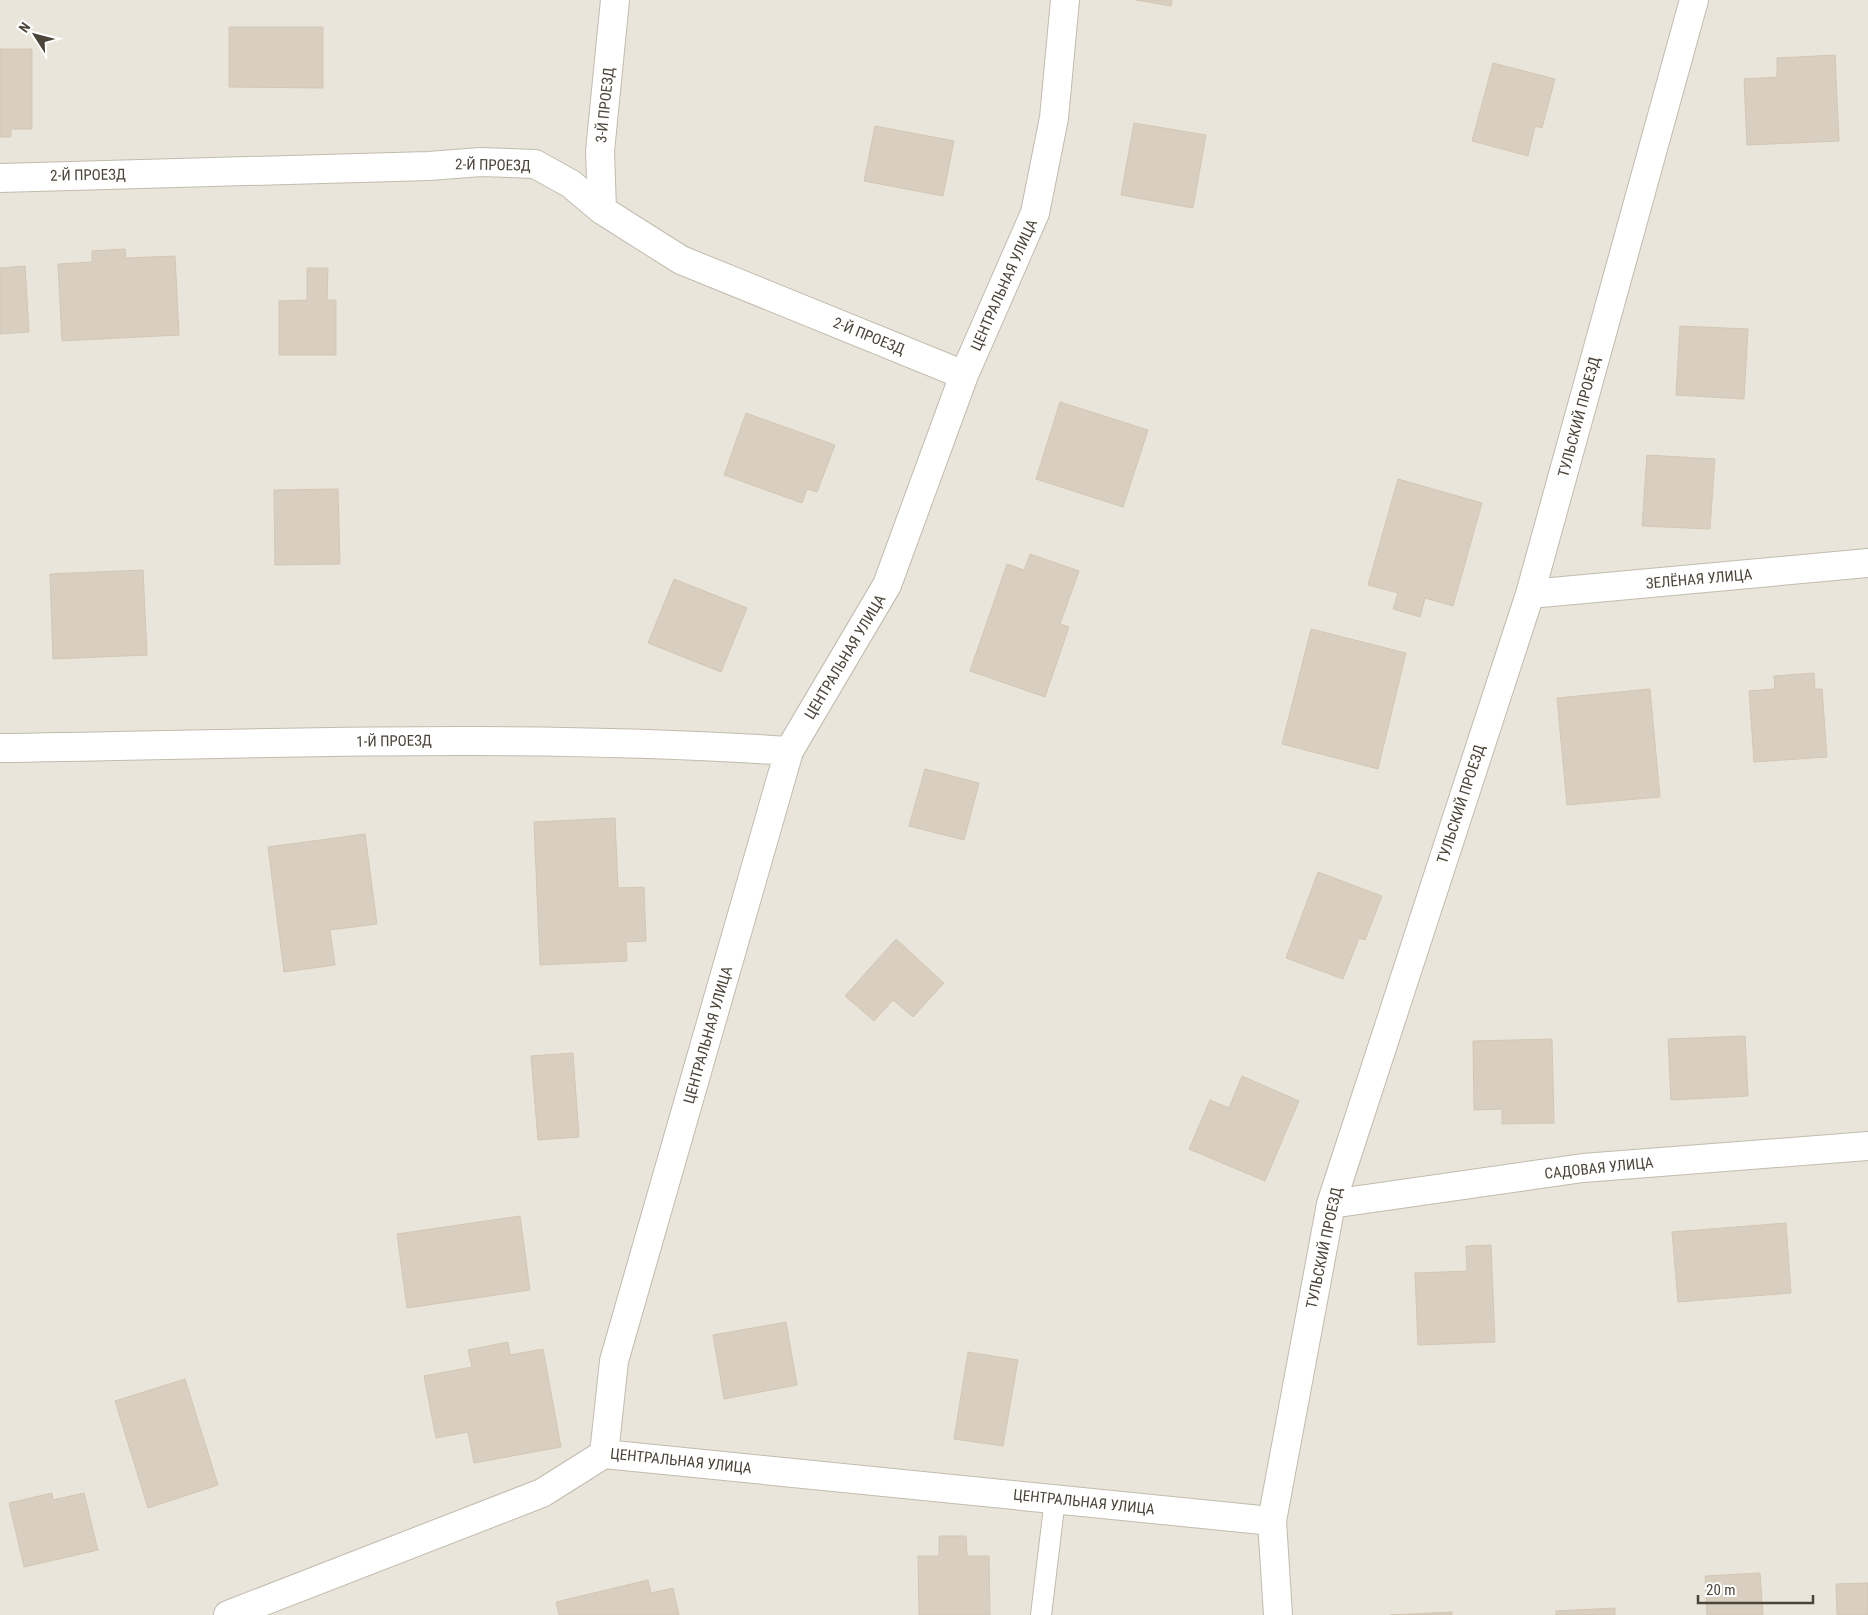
<svg xmlns="http://www.w3.org/2000/svg" width="1868" height="1615" font-family="'Roboto Condensed',sans-serif">
<rect width="100%" height="100%" fill="#f6f3ec"/>
<path fill="#eae5da" d="M0,0H1868V1615H0Z"/>
<path fill="#d8cfc1" stroke="#d3c7b4" d="M1136,0H1172L1171,6Z
M229,27H323V88L229,87Z
M0,49H32V129H11V137H0Z
M1835,55L1839,141L1747,145L1744,79L1777,77V58Z
M1493,63L1555,79L1542,128L1535,126L1528,156L1472,141Z
M1134,123L1206,135L1193,208L1121,195Z
M875,126L954,141L943,196L864,181Z
M125,249L126,258L175,256L179,335L62,341L58,264L92,262V251Z
M25,266L29,332L0,334V268Z
M307,268H328L327,300H336V355H279V301L307,300Z
M1680,326L1748,329L1744,399L1676,395Z
M1060,402L1148,430L1123,507L1036,479Z
M746,413L835,445L817,492L807,489L802,503L724,475Z
M1647,455L1715,459L1710,529L1642,526Z
M1398,479L1482,503L1453,606L1425,598L1420,617L1393,609L1398,593L1368,585Z
M338,489L340,564L275,565L274,490Z
M1030,554L1079,571L1060,624L1069,627L1045,697L970,671L1007,564L1024,570Z
M143,570L147,655L53,659L50,574Z
M674,579L747,608L721,672L648,643Z
M1311,629L1406,653L1378,769L1282,744Z
M1814,673L1815,689H1822L1827,757L1754,762L1749,691L1775,689L1774,676Z
M1650,689L1660,797L1567,805L1557,698Z
M925,769L979,783L964,840L909,826Z
M615,818L618,888L644,887L646,941L626,942L627,961L540,965L534,822Z
M365,834L377,924L330,930L335,965L284,972L268,847Z
M1318,872L1382,896L1365,940L1359,938L1343,979L1286,958Z
M896,939L944,983L913,1017L893,1000L874,1021L845,996Z
M1745,1036L1748,1096L1671,1100L1668,1039Z
M1552,1039L1554,1123L1502,1124V1109L1474,1110L1473,1041Z
M573,1053L579,1137L538,1140L531,1056Z
M1242,1076L1299,1101L1265,1181L1189,1149L1210,1100L1229,1108Z
M520,1216L530,1290L407,1308L397,1234Z
M1786,1223L1791,1293L1678,1302L1672,1232Z
M1491,1245L1495,1342L1418,1345L1415,1273L1467,1271L1466,1246Z
M786,1322L797,1385L724,1399L713,1335Z
M508,1342L510,1355L543,1349L561,1447L474,1463L468,1432L436,1438L424,1376L472,1367L468,1350Z
M968,1352L1018,1360L1003,1446L954,1439Z
M185,1379L218,1485L148,1508L115,1401Z
M52,1493L53,1500L84,1493L98,1550L24,1567L9,1503Z
M939,1536H966L967,1556H989L990,1615H919L918,1556H939Z
M1760,1573L1763,1615H1707L1705,1576Z
M648,1580L651,1593L673,1588L679,1615H559L556,1602Z
M1868,1583V1615H1837L1836,1584Z
M1615,1608V1615H1556V1611Z
M1452,1612V1615H1390Z"/>
<g fill="none" stroke-linecap="round" stroke-linejoin="round">
<g stroke="#c2bbae" stroke-width="22">
<path id="lane" d="M1041,1615L1055,1499"/>
</g>
<g stroke="#c2bbae" stroke-width="30">
<path id="street" d="M0,178L429,166L481,162L535,164L571,184L602,210L681,260L964,375
M602,210L600,151L615,0
M1530,594L1868,563
M0,748C263,744 526,733 789,751
M1331,1204L1583,1168L1868,1146
M604,1454L614,1361L789,751L887,585L964,375L1035,213L1054,118L1065,0
M604,1454L1272,1521
M228,1615L542,1493L604,1454
M1278,1615L1272,1521L1331,1204L1530,594L1694,0"/>
</g>
<use href="#lane" stroke="#fff" stroke-width="20"/>
<use href="#street" stroke="#fff" stroke-width="28"/>
</g>
<g text-anchor="middle" dominant-baseline="central" stroke-width="5" stroke-linejoin="round" paint-order="stroke">
<g font-size="15" fill="#4b4439" stroke="#fff">
<text transform="translate(605 105) rotate(-84)">3-Й ПРОЕЗД</text>
<text transform="translate(493 165) rotate(1)">2-Й ПРОЕЗД</text>
<text transform="translate(88 175) rotate(-1)">2-Й ПРОЕЗД</text>
<text transform="translate(1004 285) rotate(-66)">ЦЕНТРАЛЬНАЯ УЛИЦА</text>
<text transform="translate(869 336) rotate(22)">2-Й ПРОЕЗД</text>
<text transform="translate(1579 417) rotate(-75)">ТУЛЬСКИЙ ПРОЕЗД</text>
<text transform="translate(1699 579) rotate(-5)">ЗЕЛЁНАЯ УЛИЦА</text>
<text transform="translate(845 657) rotate(-59)">ЦЕНТРАЛЬНАЯ УЛИЦА</text>
<text transform="translate(394 741) rotate(-1)">1-Й ПРОЕЗД</text>
<text transform="translate(1461 804) rotate(-72)">ТУЛЬСКИЙ ПРОЕЗД</text>
<text transform="translate(708 1035) rotate(-74)">ЦЕНТРАЛЬНАЯ УЛИЦА</text>
<text transform="translate(1599 1168) rotate(-6)">САДОВАЯ УЛИЦА</text>
<text transform="translate(1324 1248) rotate(-78)">ТУЛЬСКИЙ ПРОЕЗД</text>
<text transform="translate(681 1461) rotate(6)">ЦЕНТРАЛЬНАЯ УЛИЦА</text>
<text transform="translate(1084 1502) rotate(6)">ЦЕНТРАЛЬНАЯ УЛИЦА</text>
</g>
</g>
<g transform="translate(35 35) rotate(306)" stroke="#ffffff" stroke-width="4" paint-order="stroke">
<path d="M0-4L9 19L0 12L-9 19Z" fill="#4b4439"/>
<text y="-8" font-size="14" font-weight="bold" text-anchor="middle" fill="#4b4439">N</text>
</g>
<path d="M1698 1595v8h115v-8" fill="none" stroke="#4b4439" stroke-width="2.5"/>
<text x="1706" y="1595" font-size="15" fill="#4b4439" stroke="#ffffff" stroke-width="4" paint-order="stroke">20 m</text>
</svg>
